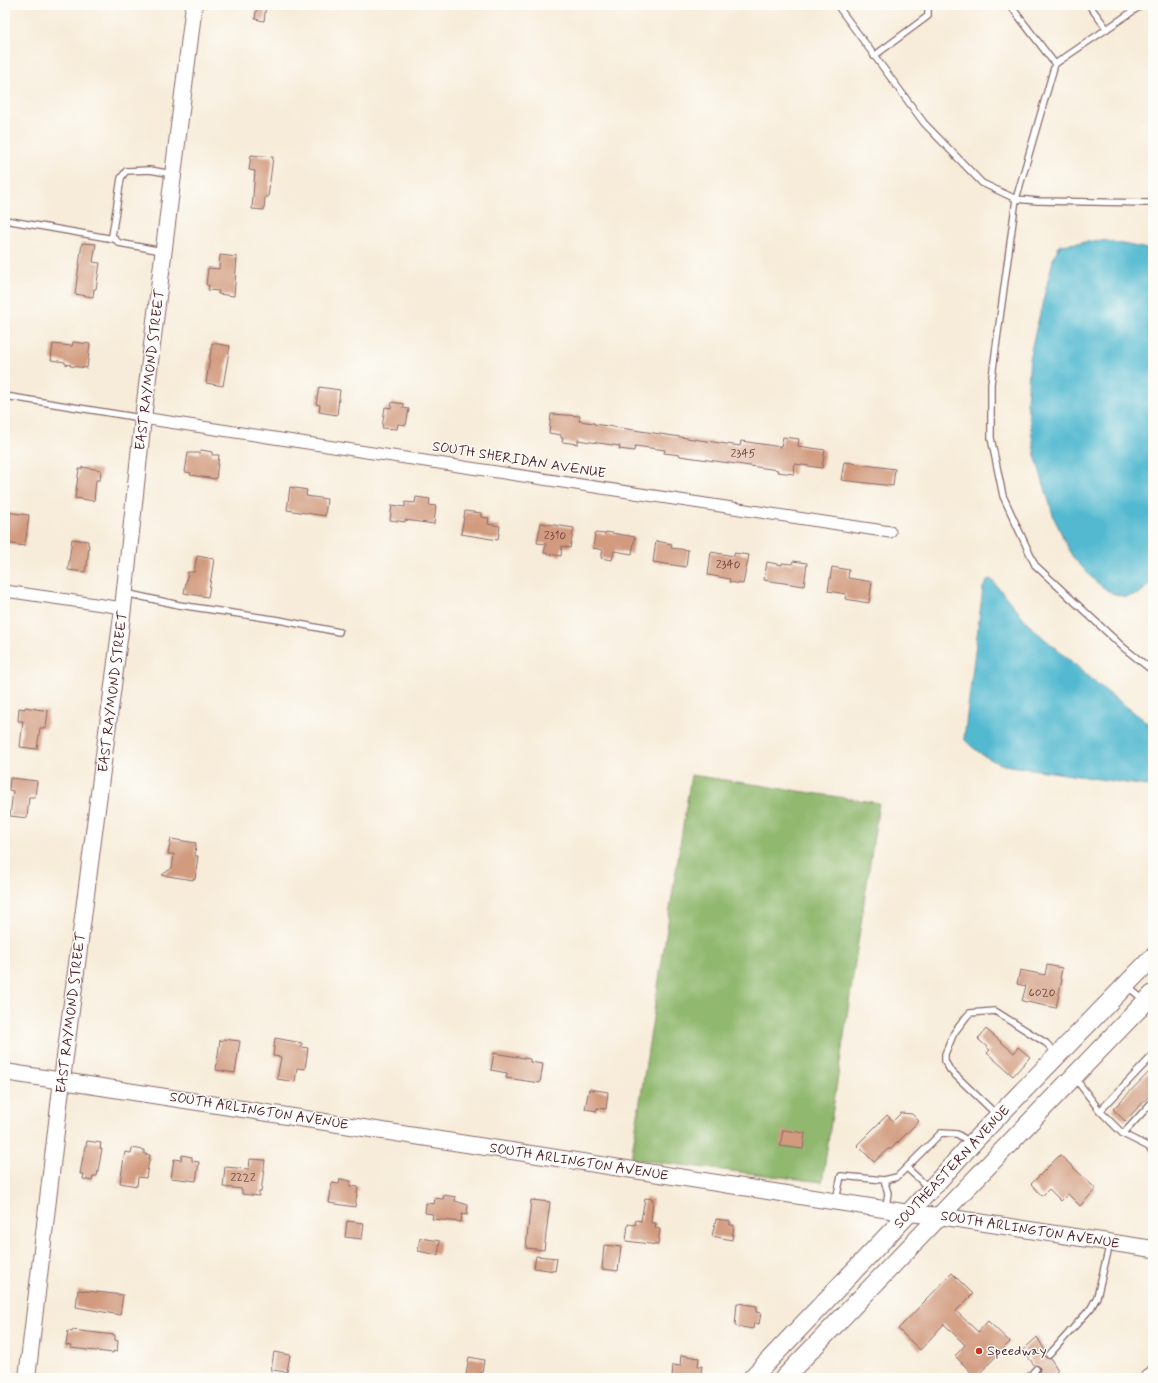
<svg xmlns="http://www.w3.org/2000/svg" width="1158" height="1383" font-family="Mynerve,sans-serif">
<rect width="100%" height="100%" fill="#fdfcf7"/>
<filter id="ink" filterUnits="userSpaceOnUse"><feTurbulence type="fractalNoise" baseFrequency=".025" numOctaves="2"/><feDisplacementMap in="SourceGraphic" scale="8" xChannelSelector="R" yChannelSelector="G"/><feConvolveMatrix kernelMatrix="1 2 1 2 8 2 1 2 1" color-interpolation-filters="sRGB"/></filter>
<filter id="wash" filterUnits="userSpaceOnUse"><feTurbulence type="fractalNoise" baseFrequency=".012" numOctaves="4" result="noise"/><feDisplacementMap in="SourceGraphic" scale="16" xChannelSelector="R" yChannelSelector="G"/><feGaussianBlur stdDeviation="0.9" result="paint"/><feColorMatrix in="noise" values="0 0 0 0 0 0 0 0 0 0 0 0 0 0 0 0 0 1.4 0 .05"/><feComposite in="paint" operator="in"/></filter>
<g filter="url(#wash)">
<rect width="100%" height="100%" fill="#f7ecd9"/>
<path fill="#90b86e" stroke="#6d6c4c" d="M691,775L879,803L822,1182L631,1159Z"/>
<path fill="#52b9d0" stroke="#4e6c7e" d="M1102,240L1148,249L1153,251V581L1139,594L1125,597L1111,593L1095,581L1072,556L1054,518L1035,455L1027,402L1030,354L1054,256L1060,245Z
M991,579L1032,628L1106,691L1153,727V787L1004,765C989,760 975,751 964,739L983,588L988,580Z"/>
<g id="blocks">
<path fill="#d29b7f" d="M257,5H266L264,21L255,19Z
M251,155L273,157L268,197H265L264,210L252,209L255,171L249,170Z
M82,243L96,244L93,262L100,263L96,289H94L93,297L75,294Z
M220,255L237,257L234,296L218,294L219,291L208,290L209,285H206L208,268L219,269Z
M73,342L90,344L87,368L70,366L71,365L65,364V362L51,360L53,344L72,346Z
M212,343L230,346L223,386L206,383Z
M319,387L340,390L337,415L319,412L320,405L316,404Z
M392,402L404,404L403,408L409,409L406,425L398,424L397,429L382,428L385,407L391,408Z
M551,414L580,416L579,421L594,423V424L740,446L741,441L781,447L783,437L799,439L798,446L825,450L822,468L795,464L794,474L777,472L778,470L680,456V455L664,453L665,450L635,446L634,451L619,449L620,446L591,442L578,440V444L562,442L563,438H561V435L549,433Z
M201,450L212,452V455H219L216,479L190,475L191,473L185,472L188,453H200Z
M844,462L895,469L893,486L841,480Z
M82,467L101,470L100,480H96L94,501L75,498L79,469H82Z
M290,487L307,490L306,496L327,499L325,516L287,510Z
M416,497L430,499L429,505L436,506L434,524L405,520V522L390,520L392,505L405,507V502L415,503Z
M465,511L481,513V517L489,518L488,524L500,526L498,540L461,534Z
M5,512L29,515L25,546L5,543Z
M541,523L574,528L570,548L562,546L561,556L544,553L546,544L537,543Z
M606,532L635,537L632,554L614,551L612,560L601,558L603,550L593,548L595,533L605,534Z
M72,539L88,541V545H89L87,566H86L85,572L68,570Z
M656,541L672,544L671,548L688,550L686,567L653,562Z
M711,552L734,556V553L749,555L743,584L729,582L730,579L708,575Z
M197,556L214,559L208,597L184,593L188,572H194Z
M793,561L807,563L804,586L764,580L767,562L782,565V563L792,564Z
M832,567L849,570L848,578L872,582L869,603L845,599L846,594L828,591Z
M25,707L48,711L46,728H40L37,749L20,747L23,721H18L19,708L25,709Z
M10,778L37,781L35,797H29L27,818L10,816L13,791L9,790Z
M171,839L196,843L195,856H198L195,879L193,878V880L162,875L172,868L174,854H168Z
M1047,965L1062,968L1060,979H1062L1056,1008L1022,1001L1026,986L1017,984L1020,970L1045,975Z
M986,1029L1014,1053L1018,1047L1030,1057L1013,1076L987,1053L990,1050L978,1039Z
M275,1038L302,1043L301,1047L308,1048L305,1069L297,1068L295,1082L277,1079L281,1057L273,1056Z
M223,1039L240,1041L235,1073L216,1070L220,1040L222,1041Z
M494,1053L530,1059V1062L543,1064L540,1083L506,1078L507,1073L491,1070Z
M1153,1068V1092L1125,1121L1113,1109Z
M589,1089L608,1092L606,1109L597,1108V1111L585,1109Z
M901,1113L912,1114L919,1121L891,1149H888L874,1162L857,1145L887,1115L893,1121Z
M783,1130L805,1133L803,1149L780,1146Z
M87,1141L101,1143L100,1149H102L97,1176H93L92,1181L83,1179L84,1174H80L85,1146H86Z
M132,1148L144,1150V1154L150,1155L146,1178L138,1177L137,1186L120,1183L125,1152L131,1153Z
M182,1155L192,1157V1161L199,1162L196,1181L171,1178L174,1159L181,1160Z
M1060,1155L1096,1189L1080,1206L1068,1194L1061,1201L1049,1189L1042,1196L1031,1184Z
M250,1159L265,1160L261,1192H259V1196L242,1194V1189L223,1187L225,1167L249,1169Z
M340,1179L351,1181L350,1186L358,1187L355,1207L329,1203L332,1183L339,1184Z
M444,1195L456,1197L455,1201L468,1205L467,1215L462,1214L461,1222L432,1219L433,1214L425,1213L426,1203L434,1204L435,1198L443,1199Z
M645,1198L653,1199L651,1223H656L655,1228L660,1229L658,1245L626,1241L628,1224L635,1225L636,1220L641,1221Z
M531,1200L550,1202L544,1250L526,1248Z
M716,1219L730,1221V1225H734L732,1240L712,1236Z
M347,1221L364,1223L362,1239L345,1237Z
M420,1238L440,1241L438,1255L418,1251Z
M604,1245L621,1247L618,1271L602,1269Z
M536,1256L557,1258L555,1271L534,1268Z
M952,1273L973,1294L956,1311L978,1332L988,1321L1010,1342L976,1377L955,1356L965,1345L944,1324L920,1350L898,1329Z
M78,1290L123,1295L120,1315L76,1307Z
M737,1303L757,1306L756,1312L761,1313L759,1324L754,1323L753,1329L735,1326Z
M72,1330L115,1335V1340L118,1341L117,1352L113,1351V1353L71,1348V1346L66,1345L68,1331L72,1332Z
M1037,1337L1046,1352L1045,1355L1046,1358L1051,1359L1058,1370L1050,1378H1042L1039,1372L1040,1369L1039,1366L1034,1365L1023,1350Z
M274,1352L290,1355L287,1372L271,1370Z
M681,1355L699,1358L698,1366H702L700,1378H672L673,1365L680,1366Z
M469,1357L484,1360L481,1378L466,1375Z"/>
</g>
</g>
<g filter="url(#ink)">
<use href="#blocks" fill-opacity="0" stroke="#876768" stroke-width="1"/>
<g fill="none" stroke-linecap="round" stroke-linejoin="round">
<g stroke="#876768" stroke-width="8">
<path id="service" d="M837,5L924,123L982,183L1016,199L1038,201L1149,203L1153,204
M1010,5L1055,64
M1089,5L1107,29
M1142,5L1055,64L1016,199L991,384V438L1003,496L1035,565L1124,648L1153,671
M874,56L928,16V5
M5,220L114,239
M162,251L119,243L112,236L121,178L126,171L150,170L172,174
M5,396L141,418
M125,593L179,605L279,620L339,632
M1127,986L1153,1008
M1075,1078L1100,1111L1123,1134L1153,1101
M1100,1111L1153,1055
M997,1115L950,1070L945,1061V1054L954,1033L967,1016L970,1013L995,1011L1046,1043L1057,1054
M1123,1134L1149,1147L1153,1153
M907,1168L929,1188
M884,1180L888,1193L886,1207
M836,1200L841,1176L884,1180L897,1177L941,1133L957,1134L970,1142
M1049,1355L1091,1308L1097,1297L1110,1243
M1028,1378L1036,1369
M1142,1378L1153,1367"/>
</g>
<g stroke="#876768" stroke-width="13">
<path id="minor" d="M143,418L890,532
M5,591L123,608"/>
</g>
<g stroke="#876768" stroke-width="18">
<path id="secondary" d="M5,1072L909,1213L939,1216L1153,1249
M27,1378L62,1080L123,608L143,418L194,5"/>
</g>
<g stroke="#876768" stroke-width="20">
<path id="primary" d="M752,1378L909,1213L977,1138L1153,957
M784,1378L1153,994"/>
</g>
<use href="#service" stroke="#fff" stroke-width="5.5"/>
<use href="#minor" stroke="#fff" stroke-width="11"/>
<use href="#secondary" stroke="#fff" stroke-width="16"/>
<use href="#primary" stroke="#fff" stroke-width="18"/>
</g>
</g>
<circle fill="#c8321e" stroke="#fdfcf7" stroke-width="1.5" cx="979" cy="1351" r="4"/>
<g text-anchor="middle" dominant-baseline="central" stroke-width="3" stroke-linejoin="round" paint-order="stroke">
<g font-size="12" fill="#6c3e40">
<text x="743" y="454">2345</text>
<text x="555" y="536">2310</text>
<text x="728" y="565">2340</text>
<text x="1042" y="993">6020</text>
<text x="243" y="1178">2222</text>
</g>
<g font-size="14" fill="#4a1f2b" stroke="#fdfcf7">
<text transform="translate(150 370) rotate(-83)">EAST RAYMOND STREET</text>
<text transform="translate(519 460) rotate(9)">SOUTH SHERIDAN AVENUE</text>
<text transform="translate(113 692) rotate(-83)">EAST RAYMOND STREET</text>
<text transform="translate(71 1013) rotate(-83)">EAST RAYMOND STREET</text>
<text transform="translate(259 1111) rotate(9)">SOUTH ARLINGTON AVENUE</text>
<text transform="translate(579 1162) rotate(9)">SOUTH ARLINGTON AVENUE</text>
<text transform="translate(952 1167) rotate(-47)">SOUTHEASTERN AVENUE</text>
<text transform="translate(1030 1230) rotate(9)">SOUTH ARLINGTON AVENUE</text>
</g>
<g font-size="14" fill="#4a1f2b" stroke="#fdfcf7" text-anchor="start">
<text x="987" y="1351">Speedway</text>
</g>
</g>
<rect width="1158" height="1383" fill="none" stroke="#fdfcf7" stroke-width="20"/>
</svg>
